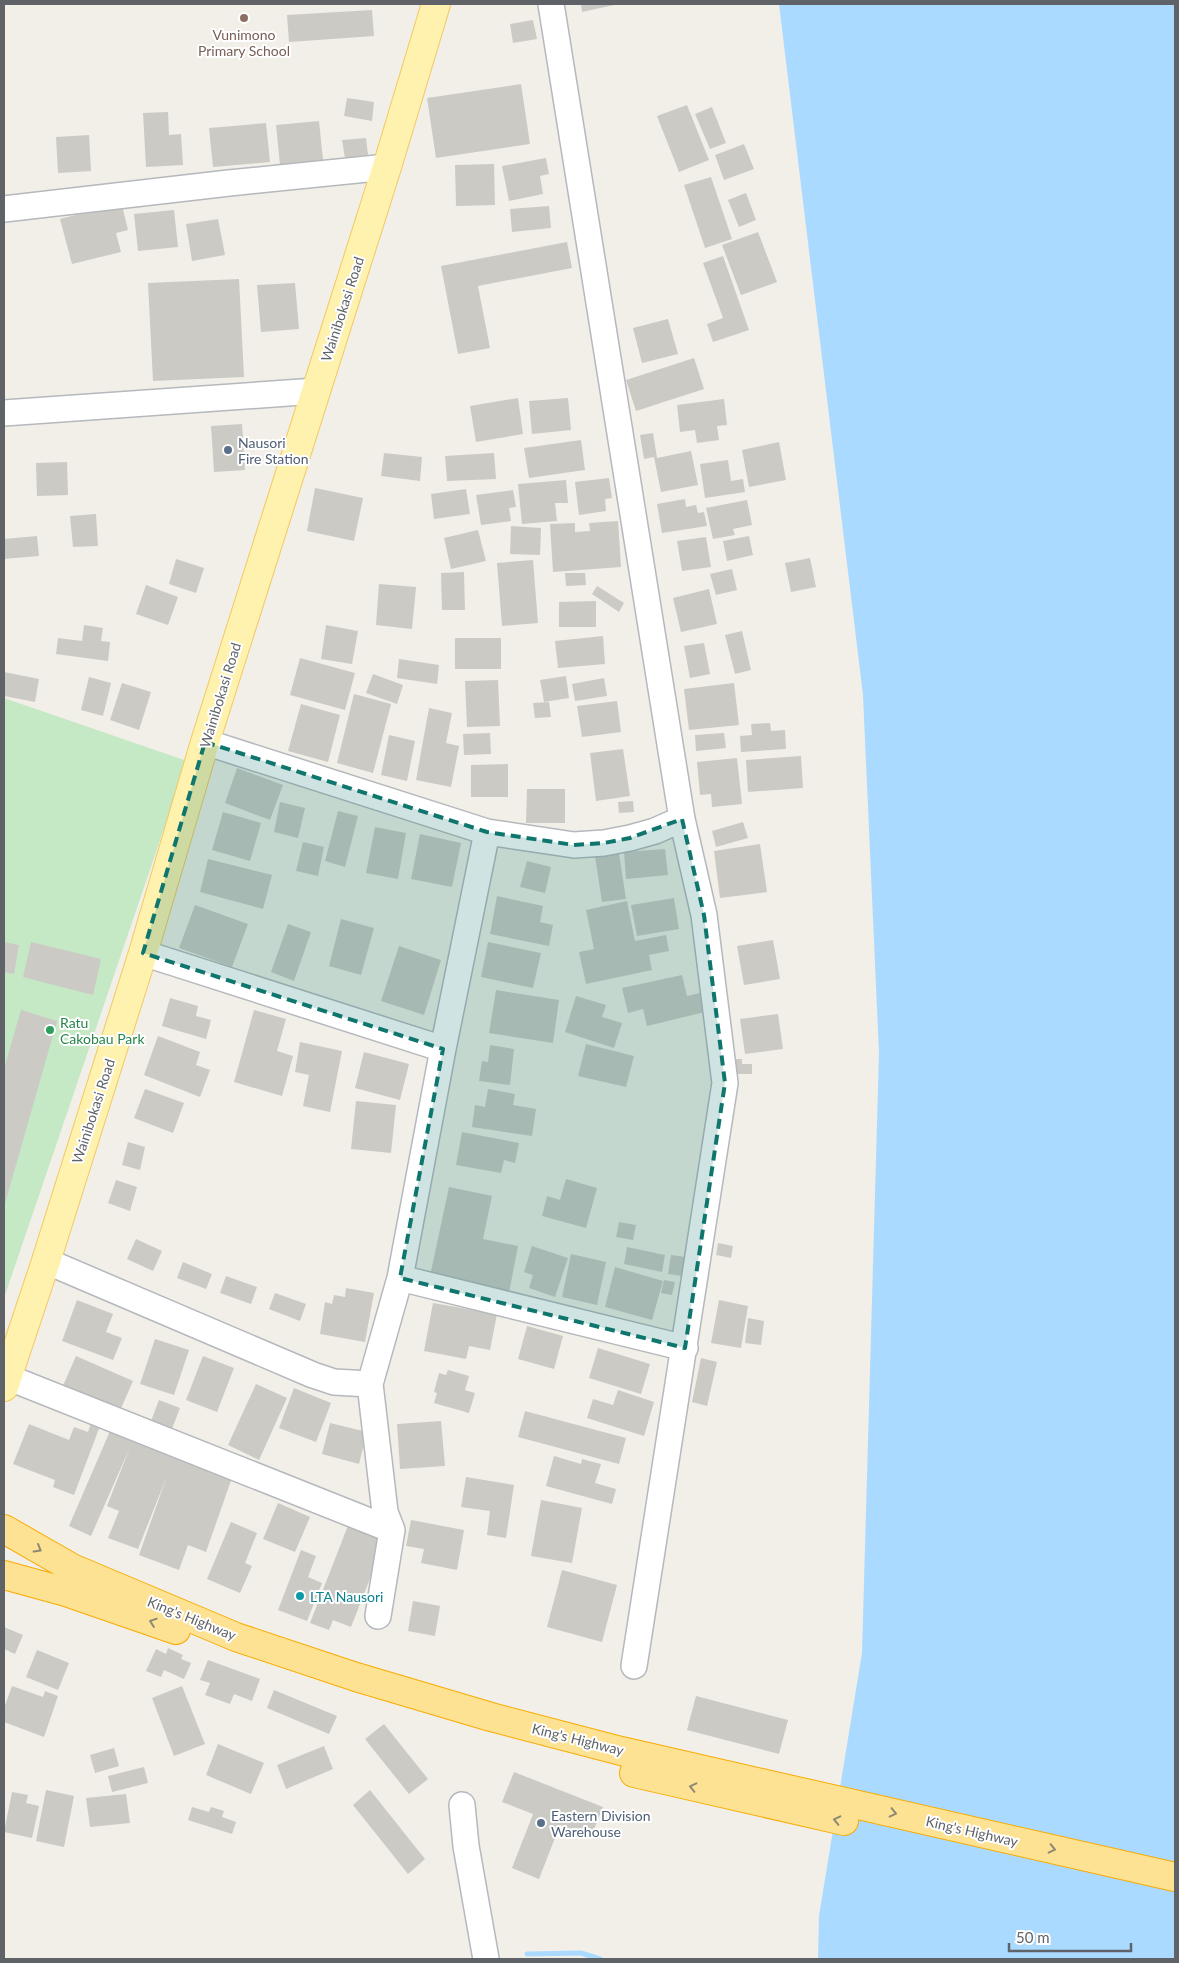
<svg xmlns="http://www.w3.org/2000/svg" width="1179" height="1963" font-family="Lato,sans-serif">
<rect width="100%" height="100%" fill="#f1efe8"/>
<path fill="#c5e8c5" d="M4,698L187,761L4,1298Z"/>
<path fill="#aadaff" d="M779,4H1175V1959H818L819,1916L862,1653L879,1053L863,695Z"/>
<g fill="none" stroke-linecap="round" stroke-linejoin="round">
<path stroke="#aadaff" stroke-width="5" d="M527,1954L581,1953L600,1959"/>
</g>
<path fill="#cccac5" d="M581,4H614V5L582,12Z
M372,10L374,36L289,42L287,15Z
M533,20L537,39L513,43L510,24Z
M521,84L530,144L436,158L427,98Z
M347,98L374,102L372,121L344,116Z
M687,105L709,160L679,172L657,116Z
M712,107L726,143L710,149L695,114Z
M168,112L169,135L181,134L183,165L146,167L143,113Z
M319,121L323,160L280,165L276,125Z
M266,123L270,162L213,167L209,128Z
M89,135L91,171L58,173L56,137Z
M366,138L368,155L345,158L342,140Z
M744,144L754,169L724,180L715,155Z
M546,158L549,174L540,176L543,194L509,201L502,166Z
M494,164L495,205L456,206L455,165Z
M711,177L732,239L705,248L684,185Z
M746,193L756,220L739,227L728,200Z
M120,197L128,230L116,233L121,252L72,264L60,219L98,209Z
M549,206L551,228L512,232L510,209Z
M174,210L178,247L138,251L134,214Z
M218,219L225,255L192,261L186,224Z
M758,232L777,282L741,295L722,245Z
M567,242L572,268L478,286L490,348L458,354L441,266Z
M723,256L749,330L713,342L707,324L723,318L703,263Z
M239,279L244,377L153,381L148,283Z
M295,283L299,329L261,332L257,285Z
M668,319L678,354L642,363L633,328Z
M694,358L704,389L636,411L626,380Z
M518,398L523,434L476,442L470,406Z
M568,398L571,430L532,434L529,401Z
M724,399L727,425L717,426L719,440L697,443L695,430L680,432L677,405Z
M242,424L245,470L214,472L211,426Z
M653,433L657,458L691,451L698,485L661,492L654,457L644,459L640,435Z
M581,440L585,470L529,478L524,448Z
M779,442L786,480L749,487L742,450Z
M384,453L422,457L420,481L381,476Z
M494,453L496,479L447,481L445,456Z
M728,460L731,481L743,479L745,492L705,498L700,464Z
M67,462L68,495L37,496L36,463Z
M609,478L612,498L605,499L606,511L579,515L575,482Z
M566,480L568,503H555L557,521L522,524L518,484Z
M315,488L363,498L354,541L307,531Z
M466,489L470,514L434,519L431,494Z
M513,490L516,507L509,508L511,521L481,525L476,495Z
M685,499L686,507L696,505L698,513L704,512L707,526L662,533L657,504Z
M747,500L752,525L733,529L735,535L713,539L706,508Z
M96,514L98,546L73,547L70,516Z
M618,521L621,567L553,572L550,524L575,523V532L590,531L589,523Z
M511,526L541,528L540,555L510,554Z
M478,530L486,561L451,569L444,538Z
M37,536L39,556L4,559V539Z
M749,536L753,555L727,561L723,541Z
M706,537L711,567L682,571L677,541Z
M810,558L816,587L791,592L785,563Z
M176,559L204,568L196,593L169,584Z
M533,560L538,623L502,626L497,563Z
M732,569L737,590L716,595L710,574Z
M464,572L465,610H442L441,573Z
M565,573H585L586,585L566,586Z
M379,584L416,587L412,629L376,625Z
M146,585L178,597L168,625L136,614Z
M597,586L624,603L619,612L592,594Z
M709,589L717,624L681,632L673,598Z
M596,601V627H559V602Z
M84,625L103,628L101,641L110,642L108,661L56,654L58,638L82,641Z
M326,625L358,631L352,664L321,659Z
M742,631L751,670L735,674L725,635Z
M603,636L605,664L558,668L555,641Z
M455,638H501V669H455Z
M704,643L710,674L690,678L684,646Z
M300,658L355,673L345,710L290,695Z
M399,659L439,665L437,684L397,678Z
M4,672L39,679L35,702L4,696Z
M373,674L403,685L397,704L366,693Z
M566,676L569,698L544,702L540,680Z
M89,677L111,683L103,716L81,710Z
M604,678L607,696L575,701L572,684Z
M498,680L500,726L467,727L465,681Z
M122,683L151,692L139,730L110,720Z
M734,683L739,725L689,730L684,689Z
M354,694L391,704L373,773L337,763Z
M617,701L621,732L582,737L577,706Z
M549,702L551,717L535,718L533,703Z
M301,704L340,715L328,762L288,751Z
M429,708L452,713L446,743L459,746L451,787L416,780Z
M770,723L771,731L785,730L786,749L741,752L740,736L752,735L751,724Z
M490,733L491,754L464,755L463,734Z
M724,733L726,748L696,751L695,735Z
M389,735L415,741L407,781L381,775Z
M623,749L630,796L596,801L590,753Z
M801,756L803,788L748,792L746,760Z
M737,758L742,804L712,807L711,794L700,795L697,762Z
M508,764V797H471V765Z
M237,768L283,785L270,820L225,803Z
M527,789H565V823H526Z
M633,801L634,812L619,813L618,802Z
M280,802L305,808L298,838L274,832Z
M338,811L358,816L345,867L325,861Z
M223,812L261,823L250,861L212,850Z
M743,822L748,838L716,847L712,831Z
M375,827L406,833L398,879L366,873Z
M420,834L461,843L452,887L411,879Z
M303,842L324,847L318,876L296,871Z
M760,844L767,892L720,898L714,851Z
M618,847L626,899L602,902L594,850Z
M665,849L668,875L626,879L624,852Z
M208,859L272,875L263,909L200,892Z
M527,861L551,867L545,893L520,887Z
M497,896L543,906L540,922L553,925L549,946L490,934Z
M674,898L679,929L637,936L631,905Z
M627,901L635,941L666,935L669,951L649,955L652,970L586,984L579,952L594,949L586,910Z
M195,905L248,924L232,967L179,948Z
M341,919L374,928L361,975L329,966Z
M288,924L311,932L294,981L271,972Z
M773,940L780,979L744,985L737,946Z
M4,942L19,945L14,974L4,972Z
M31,942L101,959L93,995L23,977Z
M488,942L541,953L533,988L481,977Z
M399,946L441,960L424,1015L381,1001Z
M682,975L687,996L700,993L705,1012L647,1026L643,1009L628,1013L622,988Z
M496,990L559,1000L553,1043L489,1033Z
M576,996L606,1005L602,1017L622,1023L614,1048L565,1032Z
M170,998L198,1006L196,1016L211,1020L206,1039L162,1026Z
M21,1010L57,1021L4,1207V1069Z
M254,1010L286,1019L277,1051L293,1056L282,1096L234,1082Z
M778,1014L783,1049L745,1054L740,1019Z
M158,1036L200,1052L196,1065L210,1070L200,1097L144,1075Z
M300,1042L342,1051L330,1112L303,1106L309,1075L295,1072Z
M586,1044L634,1056L626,1087L578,1076Z
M490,1045L514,1049L510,1085L479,1081L482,1061L488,1062Z
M364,1052L409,1064L400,1100L355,1088Z
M733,1059H742V1064H752V1074H733Z
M145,1089L184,1103L173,1133L134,1118Z
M488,1089L515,1094L513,1105L536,1109L532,1136L472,1127L475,1105L485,1107Z
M356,1101L396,1105L391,1153L351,1149Z
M462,1132L519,1143L515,1163L504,1160L501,1173L456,1165Z
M128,1142L145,1147L140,1170L122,1165Z
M566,1179L597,1188L586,1228L542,1216L547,1196L560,1200Z
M116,1180L137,1187L130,1211L108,1203Z
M449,1187L492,1196L483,1239L518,1246L509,1293L430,1276Z
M619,1222L636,1225L633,1240L616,1237Z
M136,1239L162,1251L153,1271L127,1259Z
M718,1243L733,1246L731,1258L716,1255Z
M532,1246L568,1258L555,1297L529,1288L533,1275L524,1272Z
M627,1247L665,1255L662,1272L624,1264Z
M571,1254L606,1262L597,1305L562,1297Z
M671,1255L685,1257L682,1276L668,1274Z
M183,1262L212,1274L206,1289L177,1278Z
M615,1267L663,1281L652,1320L605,1307Z
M226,1276L257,1287L251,1304L220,1293Z
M664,1280L675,1282L672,1295L661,1293Z
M346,1288L374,1293L365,1342L320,1334L325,1302L332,1304L334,1295L345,1297Z
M275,1293L306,1304L300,1321L269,1309Z
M77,1300L113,1314L106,1332L122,1338L113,1360L62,1341Z
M719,1300L748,1306L741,1348L711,1343Z
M433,1303L497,1314L490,1350L469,1346L466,1359L424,1351Z
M748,1318L764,1321L761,1345L745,1343Z
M527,1326L563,1336L554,1369L518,1359Z
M155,1339L189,1350L174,1395L140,1384Z
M598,1348L650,1364L641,1394L589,1378Z
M76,1356L133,1381L119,1413L62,1388Z
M203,1356L234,1368L217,1412L186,1400Z
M701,1358L717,1362L707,1406L692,1402Z
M448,1370L469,1376L465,1390L475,1393L469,1413L434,1403L437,1393L434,1392L439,1373L446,1375Z
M256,1384L287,1398L259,1460L228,1445Z
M294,1388L331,1403L316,1442L279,1428Z
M618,1390L654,1402L644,1436L587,1418L593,1399L613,1405Z
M159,1400L180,1408L170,1434L149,1426Z
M525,1411L626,1438L619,1464L518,1437Z
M441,1421L445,1466L400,1469L397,1424Z
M91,1423L100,1426L74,1495L53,1487L55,1480L13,1464L29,1424L69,1440L74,1427L88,1432Z
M330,1423L367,1432L359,1464L322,1454Z
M113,1424L234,1472L206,1552L188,1545L179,1570L139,1555L167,1476L138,1549L108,1538L119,1511L107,1506L130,1447L91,1536L69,1526Z
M554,1456L581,1464L582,1459L601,1464L595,1483L616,1489L612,1504L546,1486Z
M466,1477L514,1485L506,1538L487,1535L490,1511L461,1507Z
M541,1500L582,1508L572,1563L531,1556Z
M278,1503L310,1517L295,1552L263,1539Z
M411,1520L464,1530L457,1570L421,1563L424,1549L406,1546Z
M231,1522L257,1533L245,1563L252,1566L240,1593L207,1579Z
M349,1523L386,1538L351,1627L333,1620L329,1630L310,1623Z
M301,1550L316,1556L308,1577L322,1583L307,1621L278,1610Z
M562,1570L617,1585L602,1642L547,1627Z
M413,1601L440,1606L435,1636L408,1631Z
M4,1627L23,1635L15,1654L4,1649Z
M168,1648L183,1655L181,1659L191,1663L184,1679L164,1670L161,1677L146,1671L156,1649L166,1654Z
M37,1650L69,1663L58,1690L26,1677Z
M208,1660L260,1679L252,1701L234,1694L230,1704L205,1695L210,1683L200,1680Z
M12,1686L43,1697L45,1691L58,1696L44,1737L4,1722V1708Z
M182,1686L205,1744L174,1756L152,1698Z
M274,1690L337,1716L329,1734L267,1708Z
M696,1696L788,1720L779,1754L687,1730Z
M384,1724L428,1779L409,1794L365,1739Z
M218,1744L264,1763L251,1794L206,1775Z
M324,1746L333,1769L286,1789L277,1765Z
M114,1748L119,1766L95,1773L90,1755Z
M144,1767L148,1783L112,1792L108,1776Z
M514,1772L603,1807L591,1837L560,1825L539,1879L512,1868L533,1814L502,1802Z
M46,1790L74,1796L64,1847L36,1841Z
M370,1790L425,1859L408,1874L353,1805Z
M12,1792L28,1795L26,1803L39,1806L32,1838L4,1832Z
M126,1794L130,1823L90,1827L86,1798Z
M192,1807L209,1812L211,1807L224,1811L222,1817L236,1822L232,1834L188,1820Z"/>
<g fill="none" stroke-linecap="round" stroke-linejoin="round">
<g stroke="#b5b8bc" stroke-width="28">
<path id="minor" d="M551,4L682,819L704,915L725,1083L634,1666
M4,209L229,183L387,167
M4,413L316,391
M205,742L487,832L574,845L604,843L630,838L655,831L682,819
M143,953L443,1049
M46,1261L313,1375L334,1382L370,1384
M400,1278L685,1348
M7,1377L392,1530
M378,1616L392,1530L385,1512L370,1384L400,1278L443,1049L487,832
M462,1805L466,1846L486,1959"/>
</g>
<g stroke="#f2c960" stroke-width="30">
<path id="major" d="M4,1387L46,1261L143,953L205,742L387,167L436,4"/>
</g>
<g stroke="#f9ab00" stroke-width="30">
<path id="highway" d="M4,1529L72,1568L236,1637L356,1677L491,1717L621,1751L1175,1877
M4,1575L66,1592L176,1630
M634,1773L844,1821"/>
</g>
<use href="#minor" stroke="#fff" stroke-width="25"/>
<use href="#major" stroke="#fff2af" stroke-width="28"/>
<use href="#highway" stroke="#fde293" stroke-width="28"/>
</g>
<defs><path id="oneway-chevron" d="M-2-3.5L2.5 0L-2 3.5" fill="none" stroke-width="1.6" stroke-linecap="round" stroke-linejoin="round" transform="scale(1.25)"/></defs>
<g stroke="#8e8975">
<use href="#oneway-chevron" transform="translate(38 1549) rotate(30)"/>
<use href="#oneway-chevron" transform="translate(153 1622) rotate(-161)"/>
<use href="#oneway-chevron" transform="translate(693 1787) rotate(-167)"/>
<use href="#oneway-chevron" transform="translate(893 1813) rotate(13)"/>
<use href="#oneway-chevron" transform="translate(837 1820) rotate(-167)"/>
<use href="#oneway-chevron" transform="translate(1052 1849) rotate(13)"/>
</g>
<path fill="#0f766e" fill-opacity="0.2" stroke="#0f766e" stroke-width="4" stroke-dasharray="10 6" stroke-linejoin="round" d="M205,742L487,832L574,845L604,843L630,838L682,819L704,915L725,1083L685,1348L400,1278L443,1049L143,953Z"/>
<circle fill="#8d6e63" stroke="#fff" stroke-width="2" cx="244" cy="18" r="5"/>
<g fill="#5c6f8a" stroke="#fff" stroke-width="2">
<circle cx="228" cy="450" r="5"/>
<circle cx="541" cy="1823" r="5"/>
</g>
<circle fill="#2e9e5b" stroke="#fff" stroke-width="2" cx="50" cy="1030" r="5"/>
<circle fill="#0f9aa8" stroke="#fff" stroke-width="2" cx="300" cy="1596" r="5"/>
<g text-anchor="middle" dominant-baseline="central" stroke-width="4" stroke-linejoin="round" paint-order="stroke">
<g font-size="14" fill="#785e54" stroke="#fff">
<text x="244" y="34">Vunimono<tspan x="244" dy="16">Primary School</tspan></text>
</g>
<g font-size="14" fill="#5f6368" stroke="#fff">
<text transform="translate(342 309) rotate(-72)">Wainibokasi Road</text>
<text transform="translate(220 695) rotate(-73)">Wainibokasi Road</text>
<text transform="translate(93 1111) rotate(-72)">Wainibokasi Road</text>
<text transform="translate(192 1618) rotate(22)">King's Highway</text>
<text transform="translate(578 1739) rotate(14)">King's Highway</text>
<text transform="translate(972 1831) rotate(13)">King's Highway</text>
</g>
<g font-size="14" fill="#4e5e75" stroke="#fff" text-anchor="start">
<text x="238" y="442">Nausori<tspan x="238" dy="16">Fire Station</tspan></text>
<text x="551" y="1815">Eastern Division<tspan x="551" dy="16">Warehouse</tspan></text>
</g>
<g font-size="14" fill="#27864d" stroke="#fff" text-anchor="start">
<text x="60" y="1022">Ratu<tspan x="60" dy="16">Cakobau Park</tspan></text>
</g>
<g font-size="14" fill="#0d838f" stroke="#fff" text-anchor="start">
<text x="310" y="1596">LTA Nausori</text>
</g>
</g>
<rect width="1179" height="1963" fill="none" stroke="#5f6368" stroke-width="10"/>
<path d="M1009 1943v8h122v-8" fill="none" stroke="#5f6368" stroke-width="2.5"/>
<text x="1016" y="1943" font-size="15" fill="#5f6368" stroke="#ffffff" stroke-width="4" paint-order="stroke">50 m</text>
</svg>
